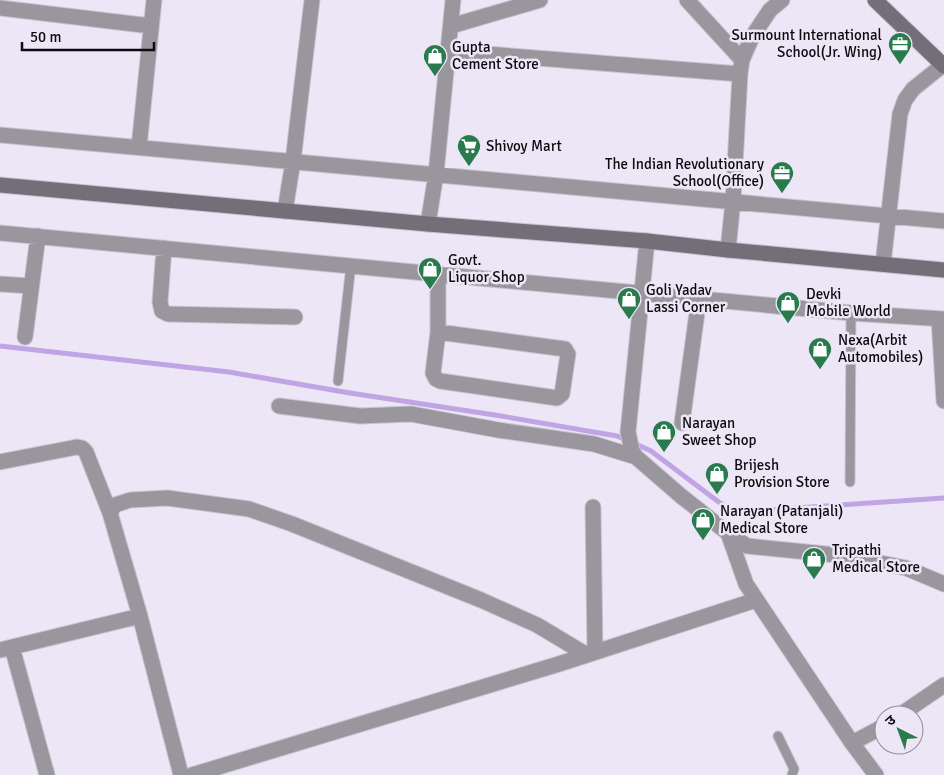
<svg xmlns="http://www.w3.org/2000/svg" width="944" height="775" font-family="Signika,'Noto Sans Devanagari',sans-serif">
<rect width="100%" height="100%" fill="#ede6f6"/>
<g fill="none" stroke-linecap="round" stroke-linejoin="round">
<path stroke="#c1a4e3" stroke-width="5" d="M0,346L229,372L350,393L495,415L617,436L626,440
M634,443L651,451L720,503L735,512L944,498"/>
<g stroke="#c9c3d1" stroke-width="11">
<path id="lane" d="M338,381L351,265
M850,482L851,313
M778,736L794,769L792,775"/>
</g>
<g stroke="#c9c3d1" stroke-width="17">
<path id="street" d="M687,0L742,60
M0,8L151,26
M451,26L540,0
M448,51L740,74
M0,135L944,221
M139,147L154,0
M285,211L293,161L312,0
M428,224L436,174L453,0
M0,233L851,313L944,319
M647,241L628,432L632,451L636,457L681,496L728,533L747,546L846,556L906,568L944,584
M164,248L160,302L162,311L168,314L295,317
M728,250L733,201L740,74L742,60L752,37L770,10L782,0
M883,264L900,114L905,100L913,89L943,65
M438,273V332L433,373L436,379L440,381L557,398L562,394L568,354L565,349L438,332
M0,284L31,286
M939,319L944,401
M25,337L38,236
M279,406L360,416L411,414L498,430L594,444L636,457
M682,423L699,298
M0,462L77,447L82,448L86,452L110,513
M593,507L595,652
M728,533L746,584L852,743L876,775
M12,647L47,775
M0,650L140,616
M900,715L944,685
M852,743L884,726
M181,775L140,616L110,513L115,505L130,500L167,498L249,509L292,524L481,600L537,625L587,655
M192,775L559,664L756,600"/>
</g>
<g stroke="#c9c3d1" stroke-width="17">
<path id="secondary" d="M875,0L944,66
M0,185L428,224L647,241L728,250L944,270"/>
</g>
<use href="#lane" stroke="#99979d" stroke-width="9"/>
<use href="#street" stroke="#99979d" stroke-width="15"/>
<use href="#secondary" stroke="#736f78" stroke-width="15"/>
</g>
<defs>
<g id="office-pin" transform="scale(1.25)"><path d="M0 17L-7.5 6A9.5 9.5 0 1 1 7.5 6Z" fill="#297b4d" stroke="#ede6f6"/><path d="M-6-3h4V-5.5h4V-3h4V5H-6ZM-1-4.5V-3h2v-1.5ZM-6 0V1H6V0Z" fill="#fff"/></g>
<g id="shop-pin" transform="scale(1.25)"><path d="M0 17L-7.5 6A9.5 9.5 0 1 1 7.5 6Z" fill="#297b4d" stroke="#ede6f6"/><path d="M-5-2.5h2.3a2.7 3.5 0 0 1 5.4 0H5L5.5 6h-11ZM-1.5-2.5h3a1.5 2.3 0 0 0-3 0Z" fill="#fff"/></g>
<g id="supermarket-pin" transform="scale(1.25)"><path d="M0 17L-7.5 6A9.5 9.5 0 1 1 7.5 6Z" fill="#297b4d" stroke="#ede6f6"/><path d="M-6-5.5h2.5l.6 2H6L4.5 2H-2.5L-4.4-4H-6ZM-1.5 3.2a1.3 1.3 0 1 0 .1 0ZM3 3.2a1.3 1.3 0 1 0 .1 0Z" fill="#fff"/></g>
</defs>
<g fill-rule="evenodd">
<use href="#office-pin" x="900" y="44"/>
<use href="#shop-pin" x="435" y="56"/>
<use href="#supermarket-pin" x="469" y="146"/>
<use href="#office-pin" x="782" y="173"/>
<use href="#shop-pin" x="430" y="269"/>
<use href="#shop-pin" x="629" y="299"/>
<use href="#shop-pin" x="788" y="303"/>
<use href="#shop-pin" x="820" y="349"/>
<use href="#shop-pin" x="664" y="432"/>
<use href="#shop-pin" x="717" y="474"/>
<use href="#shop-pin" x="703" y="520"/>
<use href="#shop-pin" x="814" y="559"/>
</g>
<g text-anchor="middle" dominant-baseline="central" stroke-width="5" stroke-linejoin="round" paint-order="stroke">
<g font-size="15" fill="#0d0b10" stroke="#ede6f6" text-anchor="start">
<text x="882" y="35" text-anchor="end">Surmount International<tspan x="882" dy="17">School(Jr. Wing)</tspan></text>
<text x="452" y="47">Gupta<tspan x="452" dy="17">Cement Store</tspan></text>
<text x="486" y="146">Shivoy Mart</text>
<text x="764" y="164" text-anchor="end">The Indian Revolutionary<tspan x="764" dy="17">School(Office)</tspan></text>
<text x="448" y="260">Govt.<tspan x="448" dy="17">Liquor Shop</tspan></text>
<text x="646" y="290">Goli Yadav<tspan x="646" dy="17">Lassi Corner</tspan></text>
<text x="806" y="294">Devki<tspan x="806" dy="17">Mobile World</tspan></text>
<text x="838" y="340">Nexa(Arbit<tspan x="838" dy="17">Automobiles)</tspan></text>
<text x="682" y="423">Narayan<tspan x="682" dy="17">Sweet Shop</tspan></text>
<text x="734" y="465">Brijesh<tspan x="734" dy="17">Provision Store</tspan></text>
<text x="720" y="511">Narayan (Patanjali)<tspan x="720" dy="17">Medical Store</tspan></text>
<text x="832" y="550">Tripathi<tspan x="832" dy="17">Medical Store</tspan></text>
</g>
</g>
<g transform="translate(899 730) rotate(318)"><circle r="24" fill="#ede6f6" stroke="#938e9a"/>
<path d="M0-4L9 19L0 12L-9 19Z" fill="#297b4d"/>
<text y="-8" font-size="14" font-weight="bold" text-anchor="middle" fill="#0d0b10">उ</text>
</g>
<path d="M22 42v8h132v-8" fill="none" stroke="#0d0b10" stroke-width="2.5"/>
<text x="30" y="42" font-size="15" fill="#0d0b10" stroke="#ede6f6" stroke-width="4" paint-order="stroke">50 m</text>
</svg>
